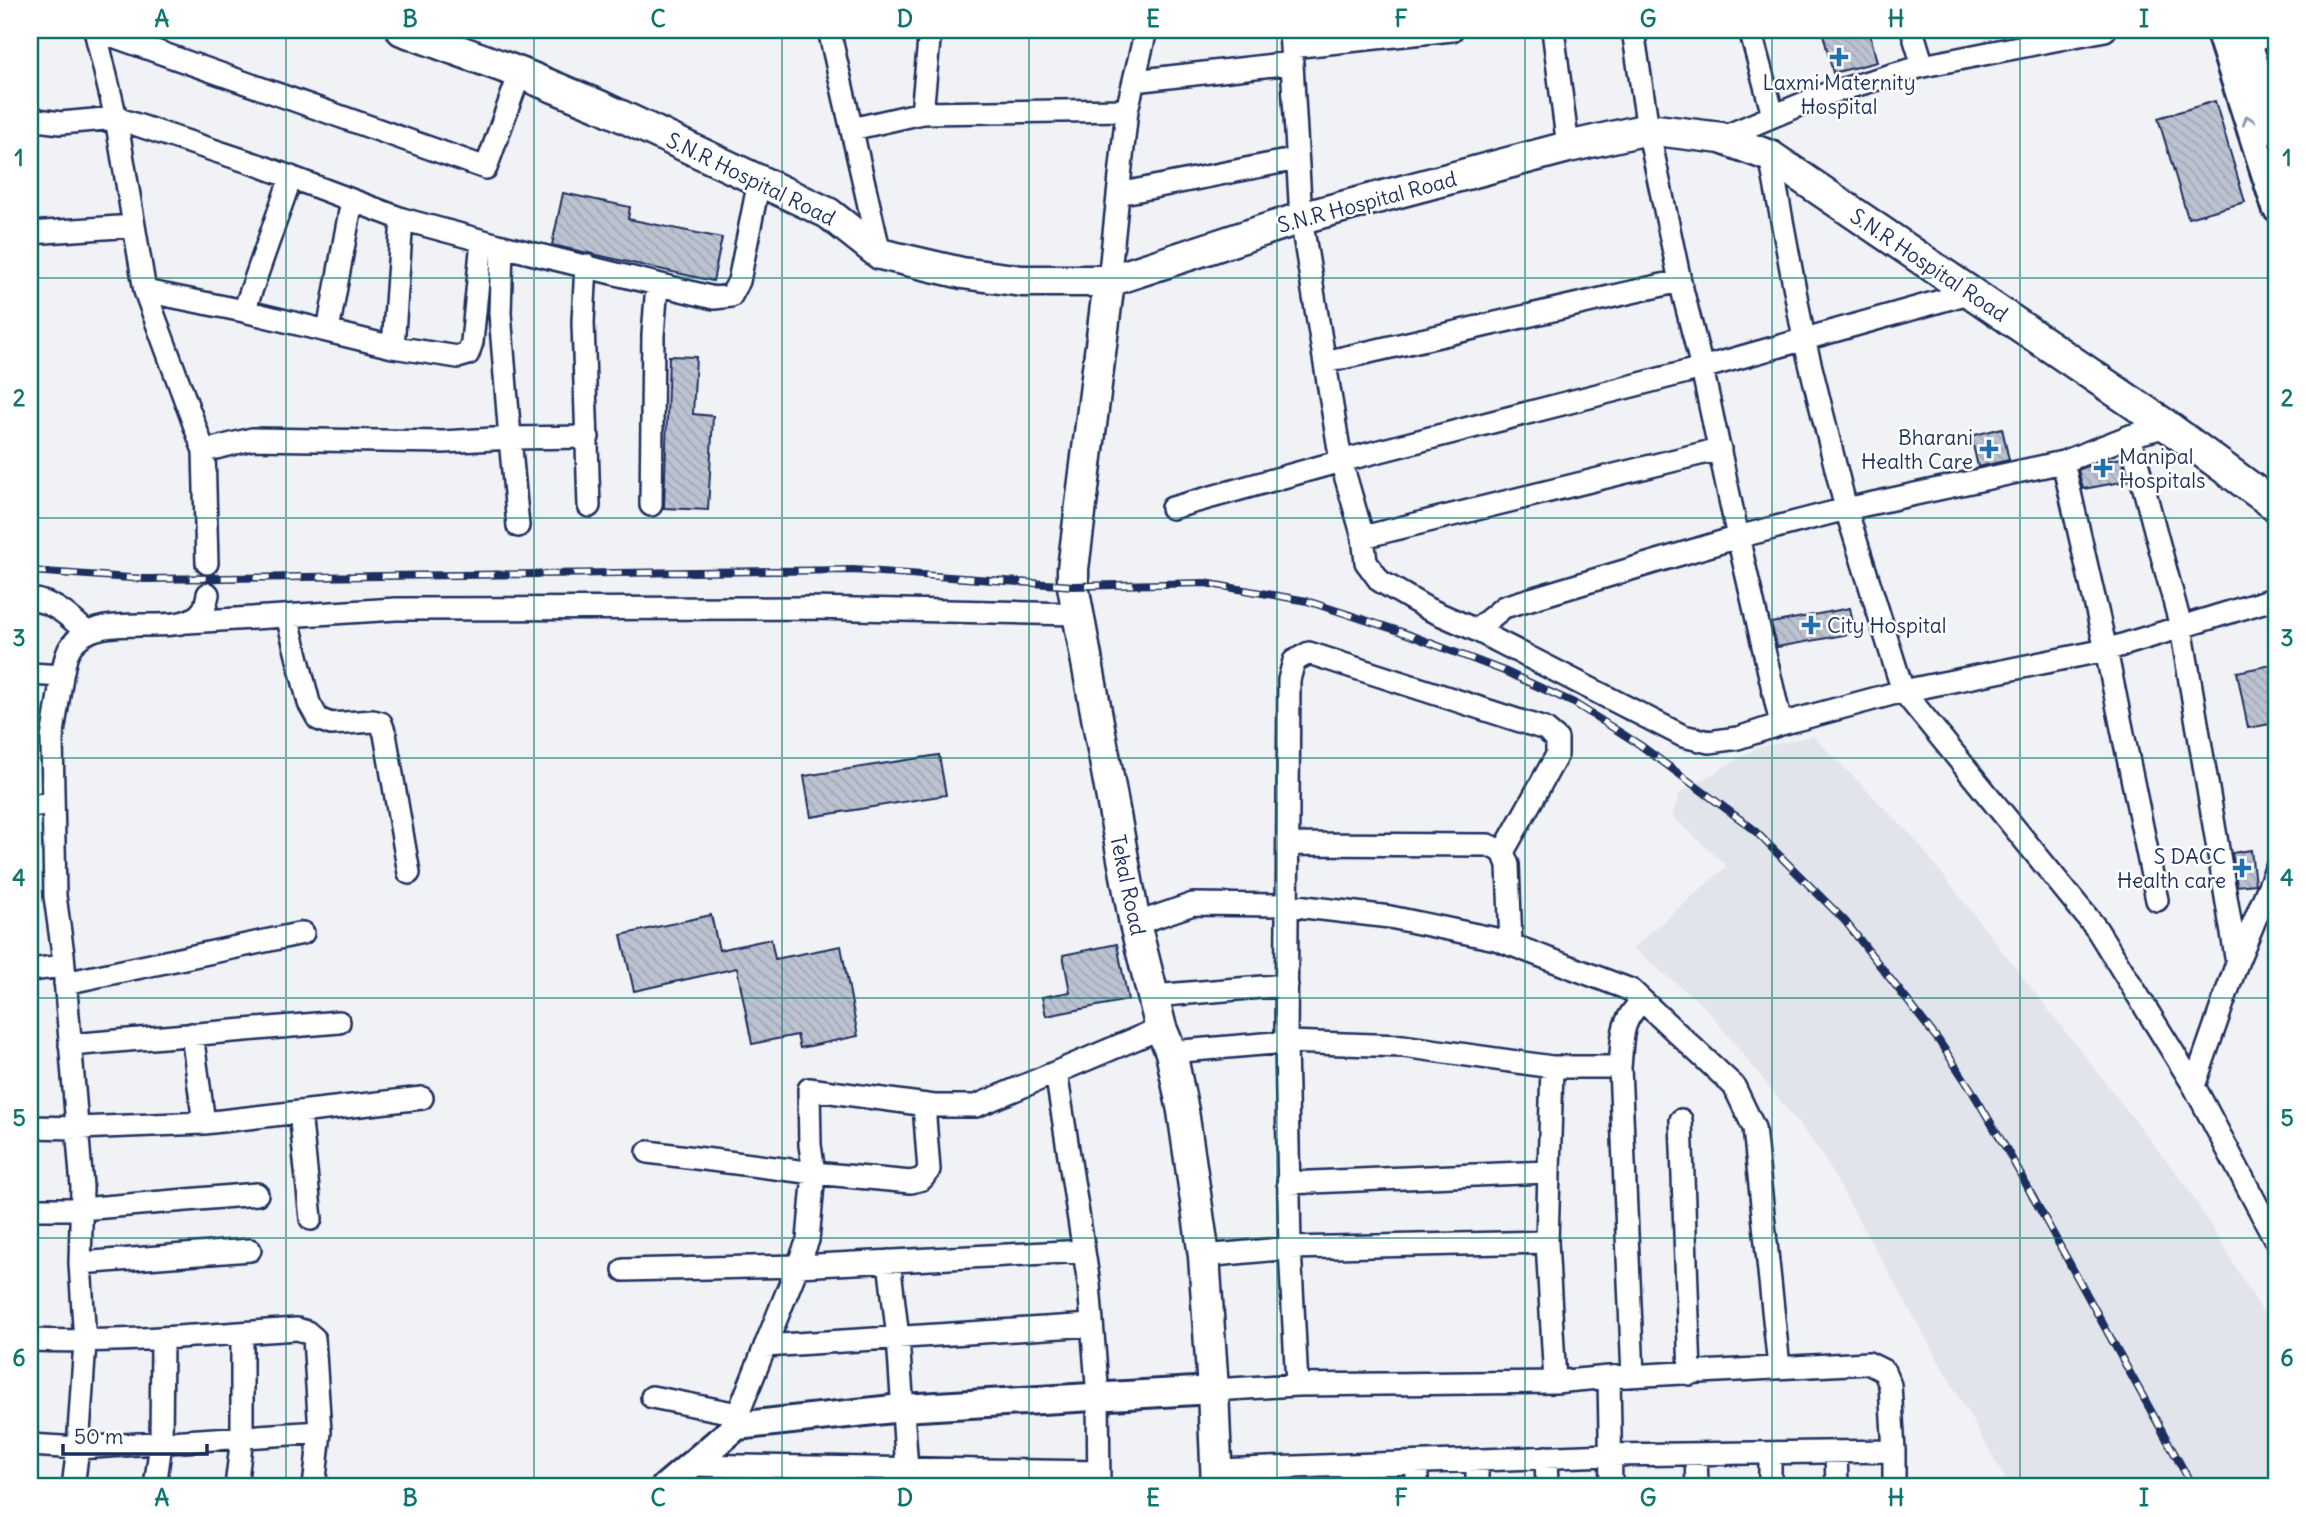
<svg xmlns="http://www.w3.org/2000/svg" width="2306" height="1517" font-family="Delius,sans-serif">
<defs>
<pattern id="building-back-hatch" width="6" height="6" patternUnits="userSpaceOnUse" patternTransform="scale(1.75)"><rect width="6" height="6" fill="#bcc2d0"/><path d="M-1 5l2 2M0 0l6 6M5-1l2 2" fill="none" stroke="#a1a7b5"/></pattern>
</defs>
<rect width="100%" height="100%" fill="#f1f2f5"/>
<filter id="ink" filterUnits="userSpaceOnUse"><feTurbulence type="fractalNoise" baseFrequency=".0143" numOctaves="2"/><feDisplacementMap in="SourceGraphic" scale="14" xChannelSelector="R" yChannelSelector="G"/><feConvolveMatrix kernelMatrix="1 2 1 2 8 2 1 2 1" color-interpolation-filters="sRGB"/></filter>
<g filter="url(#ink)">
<path fill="#e1e4ea" d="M1813,736L1913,837L2187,1187L2276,1334V1487H2010L1820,1151L1707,1009L1633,948L1727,866L1672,816L1679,794L1756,748Z"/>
<path fill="url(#building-back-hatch)" stroke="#1b2f5e" stroke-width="2" d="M1839,30H1869L1877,62L1833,73L1823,34Z
M2215,101L2245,202L2188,218L2158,118Z
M563,193L630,207L628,219L722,238L713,281L552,245Z
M669,356L696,357L693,414L713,416L708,510L664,508Z
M2002,428L2009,460L1978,467L1971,436Z
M2122,458L2127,481L2083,489L2078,470L2098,462Z
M1850,608L1855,633L1777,647L1771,623Z
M2276,664V723L2248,728L2237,672Z
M939,755L946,795L811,817L804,776Z
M2251,850L2255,884L2237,886L2232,853Z
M711,915L719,950L771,939L775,959L841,946L858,1036L800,1048L797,1035L752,1044L737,968L634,991L621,935Z
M1117,944L1128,1000L1046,1016L1042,997L1070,992L1063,955Z"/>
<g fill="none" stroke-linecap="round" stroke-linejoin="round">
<path stroke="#c6cbd7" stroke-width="21" stroke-dasharray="21 10" stroke-linecap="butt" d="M207,563L208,594"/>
<g stroke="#1b2f5e" stroke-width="26">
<path id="minor" d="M95,30L116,118L145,291L204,451L207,563
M96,30L486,168L520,73
M829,30L880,254
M1290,30L1301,218L1341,461L1702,368L1680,281L1325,362
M1553,30L1568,147
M1633,30L1648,129L1680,281
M1750,30L1773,115
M1912,30L1923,66
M2247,42L2276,34
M1291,47L1452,30
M1134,81L1291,63
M922,113L930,30
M30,114L37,120L61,123L116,118L261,166L402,219L502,246L714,298L731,296L739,281L759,181
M852,129L922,113L1127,110
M1721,138L1826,94L1923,66L2105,30
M1770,156L1804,339L1846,509L1903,691L2096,928L2194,1086
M1118,194L1297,159
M30,233L134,226
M586,265L583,322L589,506
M1109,281L1127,110L1146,30
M145,291L244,311L393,347L458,357L468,354L472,342L482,241
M244,311L291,177
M328,331L352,200
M393,347L402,219
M2130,436L2181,627L2237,963
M204,451L252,439L443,442L510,438L500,313L502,246
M2063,462L2106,650L2157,900
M651,505L653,335L657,285
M1172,508L1341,461L1363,537L1720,449
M518,526L510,438L588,437
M1363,537L1366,562L1380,581L1428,609L1476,630L1683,736L1709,742L1738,738L1781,724L1903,691L2106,650L2276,598
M30,599C54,602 69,616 86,632
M287,616L309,703L318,719L331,724L373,721L381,723L385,734L409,873
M188,622L396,609L810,608L1077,614
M1476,630L1504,607L1738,537L1702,368L1969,293
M30,674L62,676L52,739L55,896L63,954L82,1187L80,1263L85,1342L78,1448L73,1487
M62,676C64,666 66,652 72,645C102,606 182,642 203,610C206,606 207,599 208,594
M1781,724L1738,537L1846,509L2063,462L2130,436L2167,426
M30,806L53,803
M1289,844L1488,845L1503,852L1508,865L1511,945
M2276,869L2237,963L2194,1086L2276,1241
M1135,924L1193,904L1288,905L1390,917L1496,939L1631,990L1734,1086L1754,1128L1779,1367
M30,970L63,966
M65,983L303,933
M1153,996L1287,985
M192,1034L204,1123
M70,1045L339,1022
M1171,1052L1286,1042L1403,1046L1552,1067L1547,1242L1555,1382
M1552,1067H1620
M1056,1072L1089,1284L1098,1397L1099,1487
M300,1112L311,1219
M1681,1120L1690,1374
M30,1127L78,1128L204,1123L422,1098
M648,1152L814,1173L911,1182L922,1179L929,1170L924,1105
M1288,1183L1548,1172
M30,1209H81L257,1194
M1204,1256L1290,1248L1547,1242
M889,1261L898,1338L907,1470L906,1487
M80,1263L250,1250
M624,1270L798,1266L1084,1251
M30,1340C119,1343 207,1335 297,1329L307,1332L314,1338L320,1432
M765,1346L1092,1325
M1633,1376L1620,1067C1623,1038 1619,1023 1642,1001
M1609,1377L1611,1487
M1297,1385L1290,1248L1286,1042L1289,680L1294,661L1309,653L1545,729L1557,739V755L1503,852
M1213,1390L1297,1385L1555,1382L1609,1377L1868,1363L1884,1371L1890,1385L1894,1451L1610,1455L1218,1470
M652,1397L738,1414
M737,1426L738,1414L808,1240L814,1173L810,1145L809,1089L934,1106H976L1161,1028
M30,1445L78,1448L320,1432L314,1487
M1894,1451V1487
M1836,1452L1837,1487
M1770,1453V1487
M1696,1454L1697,1487
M1546,1457L1547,1487
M1477,1460V1487
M1417,1463V1487
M689,1465L1099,1472
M1352,1465L1353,1487
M155,1487L161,1443L162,1340
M236,1487L242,1437V1333"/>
</g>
<g stroke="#1b2f5e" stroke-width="32">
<path id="tertiary" d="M2219,30L2276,208
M2244,30L2276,132
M665,1487L737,1426L902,1408L1213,1390"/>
</g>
<g stroke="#1b2f5e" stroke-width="35">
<path id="secondary" d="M402,30L520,73L602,107L828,213L880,254L962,273L1022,281H1109L1301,218L1568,147L1648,129L1721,138L1770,156L2167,426L2276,506
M1109,281L1073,569V586L1135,924L1161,1028L1171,1052L1183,1111L1204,1256L1213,1390L1217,1487"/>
</g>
<use href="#minor" stroke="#fff" stroke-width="21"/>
<use href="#tertiary" stroke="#fff" stroke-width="26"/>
<use href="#secondary" stroke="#fff" stroke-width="30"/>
<g stroke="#1b2f5e" stroke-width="8">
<path id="rail" d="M30,571L145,579L853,570L1073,586L1205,583L1307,601L1399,631L1504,671L1574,703L1640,745L1752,828L1845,921L1939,1041L1972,1091L2007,1150L2193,1487"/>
</g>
<use href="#rail" stroke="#fff" stroke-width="5" stroke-dasharray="16" stroke-linecap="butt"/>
</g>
<defs><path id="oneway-chevron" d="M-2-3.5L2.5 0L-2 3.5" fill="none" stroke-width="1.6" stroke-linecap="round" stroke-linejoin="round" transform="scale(1.75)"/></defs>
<use stroke="#8d97ae" href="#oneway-chevron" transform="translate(2248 120) rotate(-108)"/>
</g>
<path fill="none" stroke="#0f766e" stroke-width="2" stroke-opacity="0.55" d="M286,30V1487M534,30V1487M782,30V1487M1029,30V1487M1277,30V1487M1525,30V1487M1772,30V1487M2020,30V1487M30,278H2276M30,518H2276M30,758H2276M30,998H2276M30,1238H2276"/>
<g fill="#1f6fb2" stroke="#fff" stroke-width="2.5">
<path d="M1835.5 46.5h7v7h7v7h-7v7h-7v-7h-7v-7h7z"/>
<path d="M1985.5 438.5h7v7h7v7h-7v7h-7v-7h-7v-7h7z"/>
<path d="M2099.5 457.5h7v7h7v7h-7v7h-7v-7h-7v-7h7z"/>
<path d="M1807.5 614.5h7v7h7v7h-7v7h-7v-7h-7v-7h7z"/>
<path d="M2238.5 857.5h7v7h7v7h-7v7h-7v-7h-7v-7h7z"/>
</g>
<g text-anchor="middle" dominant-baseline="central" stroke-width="5" stroke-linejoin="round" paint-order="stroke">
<g font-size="21" fill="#1b2f5e" stroke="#fff" text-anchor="end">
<text x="1839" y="82" text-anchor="middle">Laxmi Maternity<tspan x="1839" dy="24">Hospital</tspan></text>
<text x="1973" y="437">Bharani<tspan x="1973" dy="24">Health Care</tspan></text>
<text x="2119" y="456" text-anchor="start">Manipal<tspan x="2119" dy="24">Hospitals</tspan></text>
<text x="1827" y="625" text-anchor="start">City Hospital</text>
<text x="2226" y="856">S DACC<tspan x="2226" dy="24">Health care</tspan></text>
</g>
<g font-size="21" fill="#1b2f5e" stroke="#fff">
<text transform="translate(751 179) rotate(26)">S.N.R Hospital Road</text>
<text transform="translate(1367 202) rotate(-15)">S.N.R Hospital Road</text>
<text transform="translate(1929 265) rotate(34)">S.N.R Hospital Road</text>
<text transform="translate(1128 885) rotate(78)">Tekal Road</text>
</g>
</g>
<rect width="2306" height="1517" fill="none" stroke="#fff" stroke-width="77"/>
<path d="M63 1444v10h144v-10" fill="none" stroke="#1b2f5e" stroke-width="3.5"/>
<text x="74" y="1444" font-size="21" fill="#1b2f5e" stroke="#ffffff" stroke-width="5" paint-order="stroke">50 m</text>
<rect x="38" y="38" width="2230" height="1440" fill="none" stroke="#0f766e" stroke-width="2.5"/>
<g font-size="23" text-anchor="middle" font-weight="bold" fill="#0f766e">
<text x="162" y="27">A</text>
<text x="410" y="27">B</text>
<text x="658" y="27">C</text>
<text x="905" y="27">D</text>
<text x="1153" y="27">E</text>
<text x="1401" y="27">F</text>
<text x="1648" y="27">G</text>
<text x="1896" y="27">H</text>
<text x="2144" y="27">I</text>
<text x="19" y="166">1</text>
<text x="2287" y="166">1</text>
<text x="19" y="406">2</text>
<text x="2287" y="406">2</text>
<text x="19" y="646">3</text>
<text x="2287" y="646">3</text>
<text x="19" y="886">4</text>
<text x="2287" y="886">4</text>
<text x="19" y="1126">5</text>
<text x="2287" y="1126">5</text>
<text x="19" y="1366">6</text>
<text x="2287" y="1366">6</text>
<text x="162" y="1506">A</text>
<text x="410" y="1506">B</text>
<text x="658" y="1506">C</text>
<text x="905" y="1506">D</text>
<text x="1153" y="1506">E</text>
<text x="1401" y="1506">F</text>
<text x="1648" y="1506">G</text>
<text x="1896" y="1506">H</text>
<text x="2144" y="1506">I</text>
</g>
</svg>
